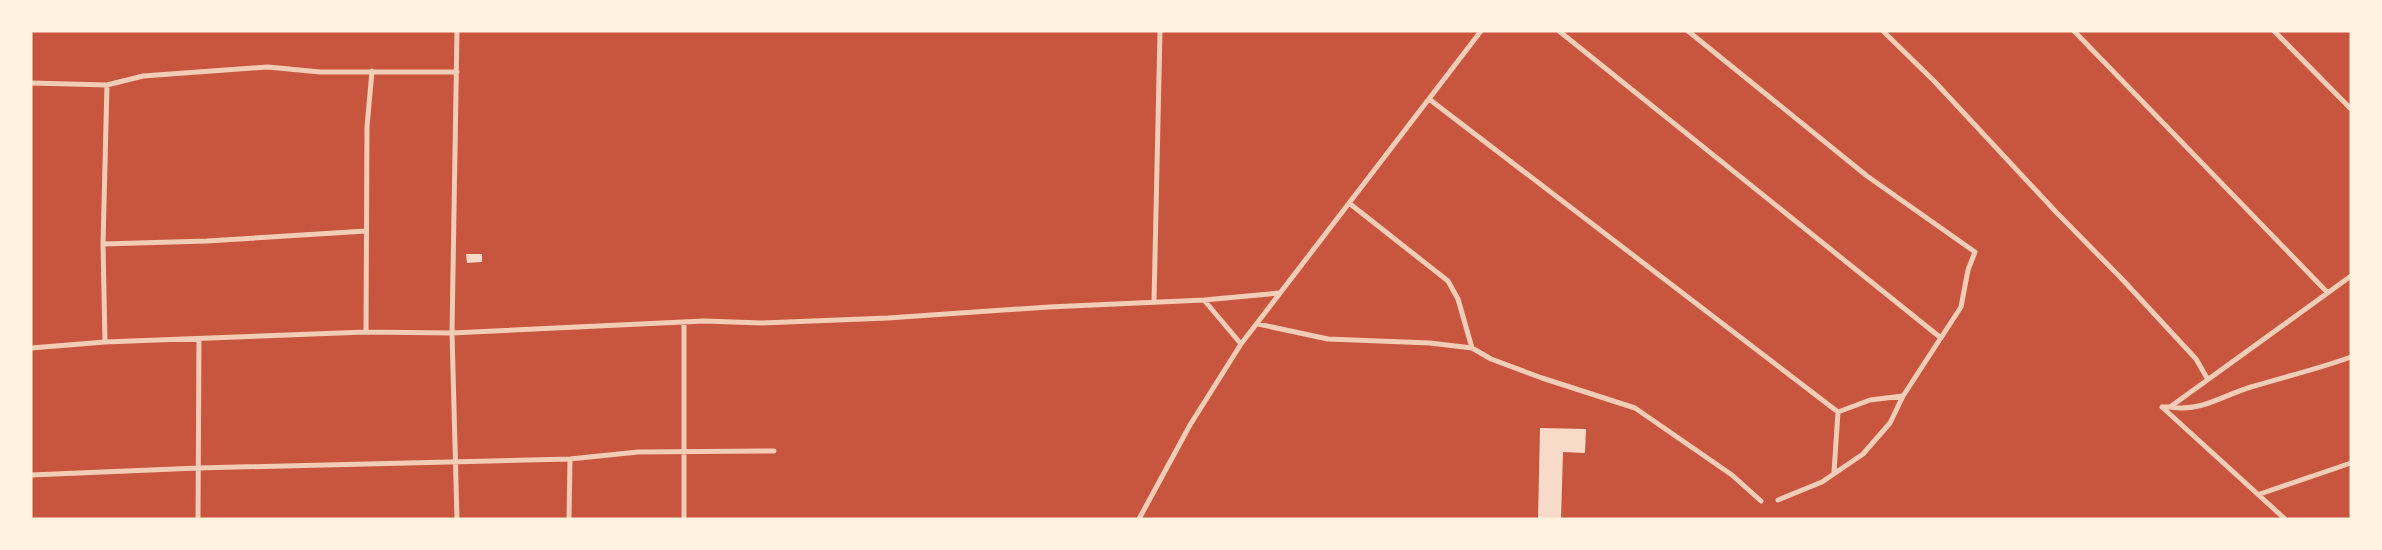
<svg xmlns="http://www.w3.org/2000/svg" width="2382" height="550" font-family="Spectral,serif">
<rect width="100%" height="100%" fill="#c8553d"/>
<path fill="#f7dbc8" d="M466,254H482V262L467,263Z
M1540,428L1586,429L1585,453L1563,452L1561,519H1538Z"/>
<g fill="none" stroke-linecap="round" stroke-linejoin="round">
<path stroke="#f1ccb7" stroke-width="5" d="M457,31L452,333L457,519
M1559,31L1941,338
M1688,31L1867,176L1975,252L1968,270L1961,307L1903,396L1890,423L1863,454L1822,482L1778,500
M1883,31L1935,82L2057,213L2122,279L2196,359L2207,378
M2074,31L2327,292
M2274,31L2351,109
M31,83L107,85L143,76L268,67L320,72H457
M1429,99L1838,412L1834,472
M1349,203L1448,281L1458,299L1472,348
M103,244L207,241L366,231
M1204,300L1279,293
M1154,302L1160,31
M1258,324L1328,339L1430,343L1472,348L1491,359L1542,378L1635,408L1732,475L1761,501
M366,332L367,127L372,71
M105,342L103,244L107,85
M31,348L105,342L366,332L452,333L704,321L762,323L888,318L1049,307L1204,300L1241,344
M2162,407H2170L2351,276
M2162,407L2285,519
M2170,407C2202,412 2221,396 2251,387C2284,377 2318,369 2351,357
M1838,412L1870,400L1903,396
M31,475L198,468L570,459L638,452L774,451
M2260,494L2351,463
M198,519L199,340
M569,519L570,459
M684,519V323
M1139,519L1190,425L1241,344L1481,31"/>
</g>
<rect width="2382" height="550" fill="none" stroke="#fff3e0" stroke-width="65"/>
</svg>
